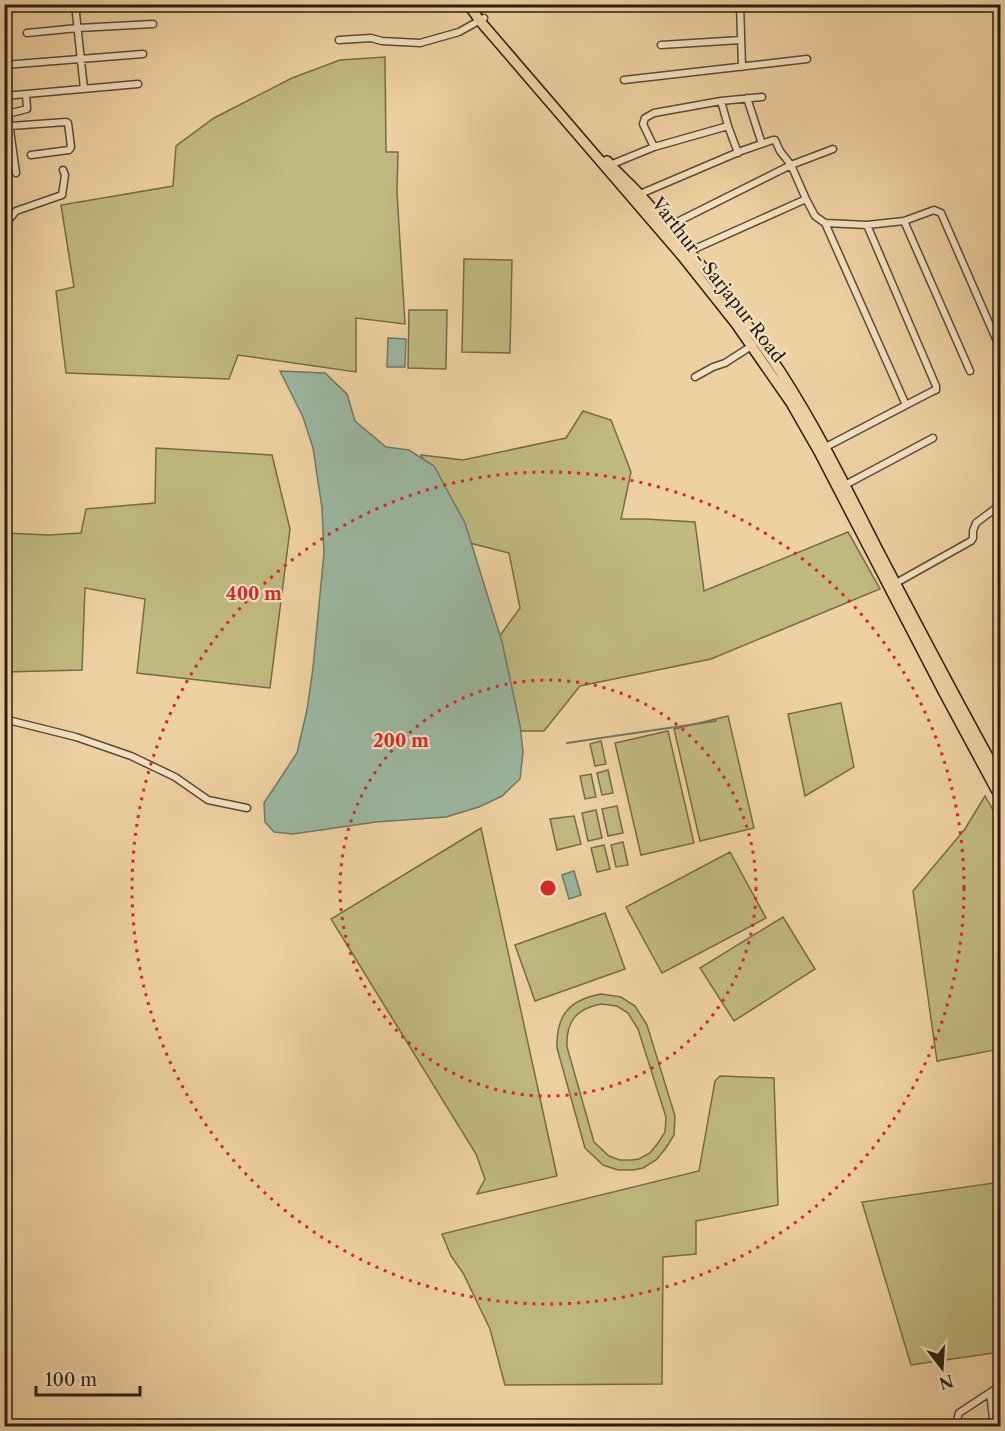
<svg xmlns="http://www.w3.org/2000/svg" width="1005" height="1431" font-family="'Libre Caslon Text',serif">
<rect width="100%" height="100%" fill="#eed1a2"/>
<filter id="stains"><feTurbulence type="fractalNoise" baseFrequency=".00333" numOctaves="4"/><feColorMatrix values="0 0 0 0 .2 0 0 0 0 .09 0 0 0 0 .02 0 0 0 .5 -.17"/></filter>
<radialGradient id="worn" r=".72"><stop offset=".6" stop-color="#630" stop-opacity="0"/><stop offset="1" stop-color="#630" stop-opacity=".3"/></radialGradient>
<path fill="#c0b980" stroke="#766b48" stroke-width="1.5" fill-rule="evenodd" d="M385,57L386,152H398L397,192L405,324L356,318V372L238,355L229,379L66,373L56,291L74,287L61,205L173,186L176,146L214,118L292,78L340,60Z
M464,259L512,260L510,353L462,352Z
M409,310H447L446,369L408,368Z
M583,411L611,420L631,472L621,519H645L695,522L704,591L848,532L880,589L711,659L580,686L544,731H508L480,663L520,608L509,553L466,542L421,455L463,460L566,438Z
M156,448L272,455L290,529L270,688L137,673L145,599L85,588L82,670L5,672V533L49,535L81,533L86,509L155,503Z
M841,703L854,767L805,796L788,714Z
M728,716L754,828L700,841L674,729Z
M668,731L694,843L641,855L615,743Z
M601,741L606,764L595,766L590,744Z
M608,770L613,793L602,795L597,773Z
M591,774L596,797L585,799L580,776Z
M985,796L1000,822V1049L937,1061L913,891L965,829Z
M617,806L623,833L608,836L602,809Z
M596,810L602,838L588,841L582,813Z
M574,816L581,844L557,850L550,819Z
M481,828L557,1176L477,1194L485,1179L476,1154L331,919Z
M623,842L628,865L616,867L611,845Z
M604,845L610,869L597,872L591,848Z
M730,852L766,918L662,973L626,907Z
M605,913L625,969L535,1001L515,945Z
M783,917L815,969L734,1021L700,968Z
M601,994L621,997L635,1006L647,1025L675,1116L674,1135L666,1148L656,1160L643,1168L633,1170H618L603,1165L585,1148L557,1048C556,1015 569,1000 601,994ZM601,1004L617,1006L628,1013L638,1029L666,1117L665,1132L658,1143L650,1153L639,1159L632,1160H620L609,1156L594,1142L567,1047C566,1021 576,1009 601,1004Z
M720,1076L774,1078L778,1205L696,1221V1254L663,1257L662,1384L505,1385L490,1329L463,1273L451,1256L442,1234L699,1171L715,1081Z
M1000,1182V1352L911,1365L862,1202Z"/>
<path fill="#9bb8a1" stroke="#6e7a67" stroke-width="1.5" d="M388,338L406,339L405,367H387Z
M280,371L325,373L347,394L355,421L386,447L409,450L434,466L465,523L502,642L520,725L523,752L520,779L502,796L479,807L446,817L376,822L293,834L274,832L265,822L264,803L297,753L307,710L313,668L324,553L322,508L313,448L303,417Z
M574,871L581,895L569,899L562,875Z"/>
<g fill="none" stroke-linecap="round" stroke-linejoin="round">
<path stroke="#6e7a67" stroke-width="2" d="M567,743L716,721"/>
<g stroke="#5c4a34" stroke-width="9">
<path id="minor" d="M75,4L84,89
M120,4L161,7L168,4
M319,4V6
M740,4L742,67
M27,33L78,28L153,24
M339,40L371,38L382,41L420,43L459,32L484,18
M661,45L741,40
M4,65L143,54
M624,80L807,59
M4,96L138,84
M747,98L762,144
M10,126L66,122L68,123L71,147L69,150L31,155
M728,126L738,153
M654,147L728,126L721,101
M610,165L654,147L643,124L645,118L654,113L721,101L762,97
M16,173L8,115L11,113L27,109L26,94
M640,194L741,151L773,140H775L780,151L791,165L806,199L690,251
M806,199L815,216L825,223L867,225L904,221L934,210L941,213L1000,348
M904,221L970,371
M825,223L906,405L933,391L936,390V386L867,225
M4,226L16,211L62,195L65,175L63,170
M669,226L791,165L833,149
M695,377L713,367L725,363L753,345
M822,449L906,405
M845,485L933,438
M896,583L971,541L973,538V531L976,523L1000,505
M4,719L76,737L131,756L175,777L208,800L247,808
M990,1393L994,1426
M957,1426V1420L959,1413L1000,1386"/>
</g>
<g stroke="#2b1d10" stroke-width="12">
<path id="primary" d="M468,4L480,21L682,256L736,324L791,403L819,452L944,693L1000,797
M607,161C618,174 631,184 642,197C692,252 739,310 780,371C817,428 847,489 878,550C918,626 958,703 1000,778"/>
</g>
<use href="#minor" stroke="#f4e1c3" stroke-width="6"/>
<use href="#primary" stroke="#eed1a2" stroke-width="9"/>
</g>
<g fill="none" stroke="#d62828" stroke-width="3" stroke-dasharray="3 6">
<circle cx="548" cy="888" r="208"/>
<circle cx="548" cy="888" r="416"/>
</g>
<g text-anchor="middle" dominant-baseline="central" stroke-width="4.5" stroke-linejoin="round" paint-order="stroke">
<g font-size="18" fill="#2b1d10" stroke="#f4e1c3">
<text transform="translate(718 280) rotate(52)">Varthur - Sarjapur Road</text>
</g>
</g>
<circle cx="548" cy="888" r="9" fill="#d62828" stroke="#f4e1c3" stroke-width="3"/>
<g font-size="18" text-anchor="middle" font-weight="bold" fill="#d62828" stroke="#f4e1c3" stroke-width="4.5" stroke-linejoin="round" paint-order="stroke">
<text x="254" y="600">400 m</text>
<text x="401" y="747">200 m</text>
</g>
<rect width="1005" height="1431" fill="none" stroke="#eed1a2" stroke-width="24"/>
<rect x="6" y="6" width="993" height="1419" fill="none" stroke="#2b1d10" stroke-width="3"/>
<rect x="12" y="12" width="981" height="1407" fill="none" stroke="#2b1d10" stroke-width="1.5"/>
<g transform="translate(942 1368) rotate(163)" stroke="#f4e1c3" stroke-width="4.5" paint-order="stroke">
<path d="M0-4.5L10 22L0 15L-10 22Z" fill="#2b1d10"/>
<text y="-9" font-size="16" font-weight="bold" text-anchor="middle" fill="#2b1d10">N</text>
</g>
<path d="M36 1386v9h104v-9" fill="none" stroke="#2b1d10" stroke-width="3"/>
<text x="45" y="1386" font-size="18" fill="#2b1d10" stroke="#f4e1c3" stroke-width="4.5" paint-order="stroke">100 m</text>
<rect width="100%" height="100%" filter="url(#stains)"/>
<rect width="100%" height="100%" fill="url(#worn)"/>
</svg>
